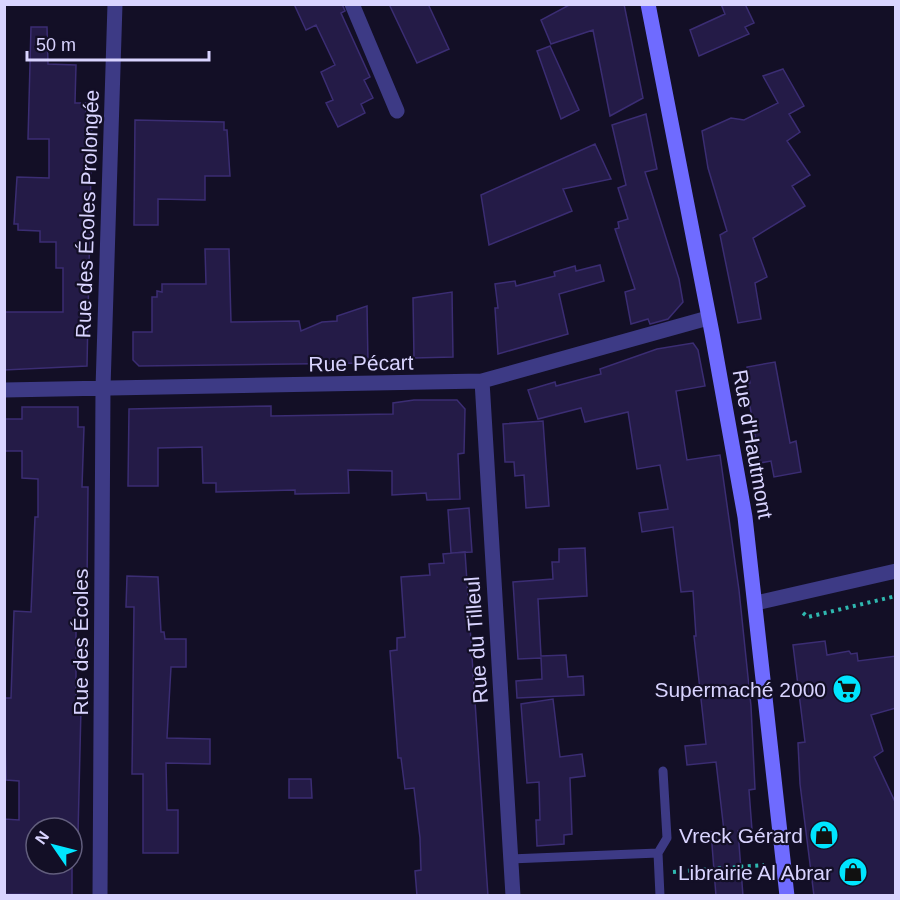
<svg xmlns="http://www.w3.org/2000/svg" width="900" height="900" font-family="Helvetica,sans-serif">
<rect width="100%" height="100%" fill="#130f26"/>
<path fill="#241b47" stroke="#3b2d73" stroke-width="1.5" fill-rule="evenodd" d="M294,4H342L345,11L341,13L370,77L364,80L373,98L361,104L365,113L338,127L326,103L333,100L321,72L335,65L316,25L306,30Z
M389,4H428L449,49L417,63Z
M571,4H624L643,98L610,116L593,30L551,44L541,20Z
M721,4H745L754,23L745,27L749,34L699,56L690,30L725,14Z
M31,27H47L48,64L76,65L75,103H86V120H92L87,366L4,370V312H63V268H56V242H40V231L18,230V224H14L17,177L49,178V139H28Z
M550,46L579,110L561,119L537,51Z
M783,69L804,106L789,114L800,132L787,141L810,175L792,186L805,206L753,238L767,277L755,283L761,319L738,323L720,235L727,231L708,168L702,131L731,118L744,120L778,103L763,76Z
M646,114L657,169L645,172L679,279L683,302L668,319L650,324L648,319L631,324L625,292L635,289L615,229L619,228L618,222L628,219L618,188L626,185L612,125Z
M135,120L224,122V130H227L230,176H205V200L158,199V225H134Z
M595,144L611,179L563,189L572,211L489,245L481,195Z
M205,249H229L231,322L299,321L301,331L322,322L337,321V316L367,306L368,363L139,366L133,360V332H152V297H157V291L162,292V284H206Z
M600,265L604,281L559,294L568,334L498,354L495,308H498L495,284L515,281L516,286L555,276L554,272L575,266L576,271Z
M452,292L453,357L414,358L413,298Z
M693,343L698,350L705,386L676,391L687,460L720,455L739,590L751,706L755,789L749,790L752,830L738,831L743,896H716L711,832L724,831L716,762L687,765L685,746L706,744L694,636H696L693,591L681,592L673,527L642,532L639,513L668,509L660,465L637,469L628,412L585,422L581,408L538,419L528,390L555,382L556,386L601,374L600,369L657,349Z
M775,362L790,443L796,441L801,472L774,477L771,461L760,463L746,384L750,383L747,367Z
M414,400H457L465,409L464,453L458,454L460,499L427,500L426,493L392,495V471L348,470L349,493L295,494V490L216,492V483H203L202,447L158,448V486H128L129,409L271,406V416L393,414V403Z
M22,407H78V427H84L82,487H88L87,585H81V629H76V708H81L78,834H72V895L4,894V819L19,820V781L6,780L4,698H11L14,611L31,612L35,517H38V479L22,478V451H4V419H22ZM36,828H72V864H36Z
M543,421L549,506L526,508L524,475L515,476L514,462H505L503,424Z
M469,508L472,552L451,553L448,510Z
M585,548L587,596L538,599L541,656L566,655L568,677L583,676L584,695L517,698L516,681L542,679L541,658L518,659L513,582L553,579L552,562H559V549Z
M465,552L488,896H417L415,871L421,870L420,838L414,788L405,789L401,758H398L390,651L397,650V638L405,637L401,577L430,575L429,564L444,563L443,554Z
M127,576L158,577L161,632H164L165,639H186V667H171L167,738L210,739V764L166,763L167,810H178V853H143V774H132L134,607H126Z
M825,641L827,655L849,651L851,654L857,653L858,661L896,656V708L871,715L883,751L874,757L896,804V896H814L800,784L798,743L805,742L793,645Z
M553,699L560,757L582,754L585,776L570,778L572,834L564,835V844L537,846L536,820H540L539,782L527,783L521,704Z
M289,779H311L312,798H289Z"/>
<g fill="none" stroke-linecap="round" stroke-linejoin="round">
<path stroke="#2fb8b0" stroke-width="4" stroke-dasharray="3 4.5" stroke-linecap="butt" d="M803,613L808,617L896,596
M673,872L764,865"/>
<path stroke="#3d3a85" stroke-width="9" d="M658,853L667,838L663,771
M510,859L658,853L660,896"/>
<path stroke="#3d3a85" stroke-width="15" d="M352,4L397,111
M482,381L513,896
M4,390L482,381L708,318
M756,603L896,571
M100,896L103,388L115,4"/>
<path stroke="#6f6bff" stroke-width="15" d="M648,4L712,333L745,517L787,896"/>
</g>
<defs>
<g id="supermarket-disc" transform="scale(1.5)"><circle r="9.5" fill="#00e5ff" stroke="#130f26"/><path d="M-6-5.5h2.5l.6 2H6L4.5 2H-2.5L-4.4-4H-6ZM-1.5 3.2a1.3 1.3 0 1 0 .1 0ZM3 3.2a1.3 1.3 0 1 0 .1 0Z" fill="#111"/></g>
<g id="shop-disc" transform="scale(1.5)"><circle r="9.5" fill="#00e5ff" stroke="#130f26"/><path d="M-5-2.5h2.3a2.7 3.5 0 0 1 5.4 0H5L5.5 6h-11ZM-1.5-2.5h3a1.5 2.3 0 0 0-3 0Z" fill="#111"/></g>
</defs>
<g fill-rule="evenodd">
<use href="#supermarket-disc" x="847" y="689"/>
<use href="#shop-disc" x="824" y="835"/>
<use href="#shop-disc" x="853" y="872"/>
</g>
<g text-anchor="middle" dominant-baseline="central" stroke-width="4.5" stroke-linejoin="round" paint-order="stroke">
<g font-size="21" fill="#d9d4ff" stroke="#130f26">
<text transform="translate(87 214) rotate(-88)">Rue des Écoles Prolongée</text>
<text transform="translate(361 363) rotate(-1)">Rue Pécart</text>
<text transform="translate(753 444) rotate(80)">Rue d'Hautmont</text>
<text transform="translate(476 640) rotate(-94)">Rue du Tilleul</text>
<text transform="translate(80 642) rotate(-90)">Rue des Écoles</text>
</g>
<g font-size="21" fill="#d9d4ff" stroke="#130f26" text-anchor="end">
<text x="826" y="689">Supermaché 2000</text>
<text x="803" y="835">Vreck Gérard</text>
<text x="832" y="872">Librairie Al Abrar</text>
</g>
</g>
<rect width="900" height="900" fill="none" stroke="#d9d4ff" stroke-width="12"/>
<g transform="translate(54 846) rotate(305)"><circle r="28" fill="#130f26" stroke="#625e7d" stroke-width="1.5"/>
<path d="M0-4.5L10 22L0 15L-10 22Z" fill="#00e5ff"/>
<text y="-9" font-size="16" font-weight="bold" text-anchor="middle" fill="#d9d4ff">N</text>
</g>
<path d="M27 51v9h182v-9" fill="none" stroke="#d9d4ff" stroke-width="3"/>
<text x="36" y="51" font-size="18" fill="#d9d4ff" stroke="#130f26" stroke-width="4.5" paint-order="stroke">50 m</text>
</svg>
